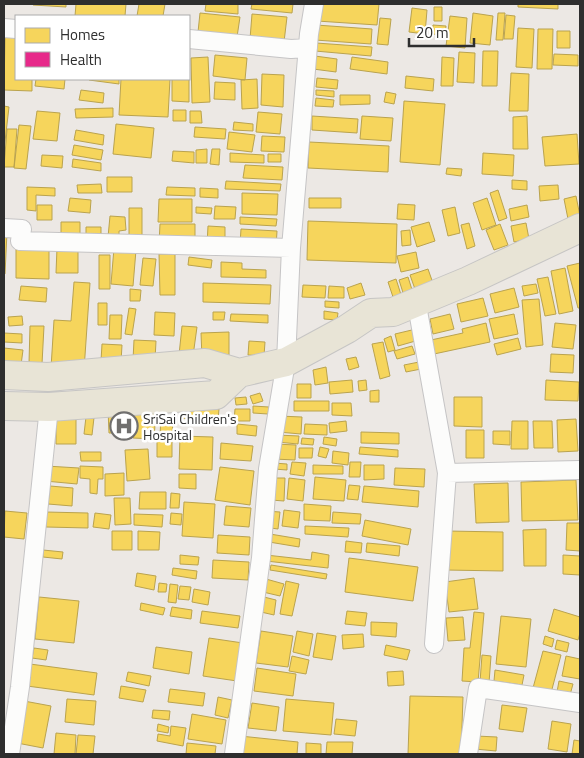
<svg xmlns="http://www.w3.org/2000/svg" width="584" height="758" font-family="'Titillium Web',sans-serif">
<rect width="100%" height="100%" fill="#ece8e4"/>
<path fill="#f6d55c" stroke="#baa34e" d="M33,4H66V7L33,5Z
M76,4H126L125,16H75Z
M139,4H165L163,16H137Z
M206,4H238V14L205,11Z
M252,4H293L292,13L251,9Z
M318,4H379L377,25L317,21Z
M518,4H558V9L518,7Z
M434,7H442V21H434Z
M412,8L427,10L425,34L409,32Z
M200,13L240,17L237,37L198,32Z
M473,13L493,16L490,45L470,43Z
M498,13H505L503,40H496Z
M252,14L287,17L284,42L250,39Z
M506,15L515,16L513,39H504Z
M450,16L467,18L465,48L446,46Z
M380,18L391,19L388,45L377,44Z
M316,25L372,29L371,44L315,40Z
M433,25L446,26L445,35L432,34Z
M518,28L534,29L532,68L516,67Z
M538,29H553L552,69H537Z
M557,31H570V48H557Z
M5,37H16V79H32V91L4,90Z
M316,43L372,47L371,56L315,51Z
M189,50V102L172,101V79H189Z
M483,51H498L497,86H482Z
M459,52L475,53L474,83L457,82Z
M554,54L578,55V66L553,65Z
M215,55L247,58L245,80L213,76Z
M315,56L337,59L336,72L313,69Z
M208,57L210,102L192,103L191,58Z
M352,57L388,62L387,74L350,69Z
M442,57L454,58L453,86H441Z
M511,73L529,74L528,111H509Z
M262,74L284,75L283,107L261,105Z
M406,76L434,79L433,91L405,88Z
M317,78L338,80L337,89L316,87Z
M36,79H65L64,89L35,86Z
M89,79H119V84L89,80Z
M121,79H170L168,117L119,115Z
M257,79L258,108L242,109L241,80Z
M215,82L235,83V100L214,99Z
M81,90L104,93L103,103L79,100Z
M316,90L334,91V97L316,95Z
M386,92L396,94L394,104L384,102Z
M340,95H370V104L340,105Z
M316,98L334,100L333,107L315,106Z
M404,101L445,104L440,165L400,162Z
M4,106L9,107L4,150Z
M113,108V117L76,118L75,109Z
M173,110H186V121H173Z
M37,111L60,113L57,141L33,139Z
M190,111H201L202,123H190Z
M258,112L282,114L280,134L256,132Z
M312,116L358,119L357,133L312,130Z
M362,116L393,118L391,141L360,139Z
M527,116L528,149H513V117Z
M234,122L253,124V131L233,130Z
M116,124L154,128L151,158L113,154Z
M19,125L31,126L26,169L14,168Z
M195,127L226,129L225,139L194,137Z
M7,129H17L14,167H4Z
M76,130L104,135L103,145L74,140Z
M229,132L255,135L252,152L227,149Z
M577,134L579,164L545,166L542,137Z
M262,136L285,137L284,152L261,151Z
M309,142L389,146L388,172L308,168Z
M74,145L103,150L101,160L72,155Z
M207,149V163H196V150Z
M212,149H220L219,165L210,164Z
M173,151L194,152V163L172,161Z
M230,153L264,155V163L230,162Z
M483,153L514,155L513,176L482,174Z
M268,154H281V162H268Z
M42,155L63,156L62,168L41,166Z
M73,159L101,163V171L72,167Z
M245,165L283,167L282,180L243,178Z
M447,168L462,169L461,176L446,174Z
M107,177H132V192H107Z
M512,180L527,181V190L512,189Z
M226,181L281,184L280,191L225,189Z
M101,184L102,193H78L77,185Z
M558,185L559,199L540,201L539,186Z
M27,187L55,188V196L36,195V211L27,210Z
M167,187L195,188V196L166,195Z
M200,188L218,189V198L200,197Z
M498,190L507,218L499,221L490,193Z
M242,193L278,194L277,215L242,214Z
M576,196L580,216L568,219L564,199Z
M70,198L91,200L90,213L68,211Z
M309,198H341V208H309Z
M487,198L496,225L482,230L473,203Z
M159,199H192V222H158Z
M398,204L415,205L414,220L397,219Z
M37,205H52V220H37Z
M527,205L529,217L511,221L509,209Z
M215,206L236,207L235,219H214Z
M196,207L212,208L211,214L196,213Z
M455,207L460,233L448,236L442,210Z
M129,208H142V240H129Z
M110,216L125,217L126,230L119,231V238L108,237Z
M240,217L277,219L276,226L240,224Z
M308,221L397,224L396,263L307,260Z
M61,222H80V241L61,240Z
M429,222L435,241L417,247L411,227Z
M469,223L475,246L467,249L461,225Z
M526,223L529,239L514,242L511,226Z
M160,224H195V244H159Z
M500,224L508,245L494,250L486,230Z
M208,226L225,227V245H207Z
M86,227H101V239L86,238Z
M241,229L277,231L276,247L240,244Z
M410,230L411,245L402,246L401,231Z
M4,232H7L5,274L4,273Z
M16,245L49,246V279L16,278Z
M57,248H78V273H56Z
M114,248L136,250L133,286L111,284Z
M416,252L419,268L401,272L397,256Z
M159,254H175V295H160Z
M99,255H110V289H99Z
M189,257L212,260L211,268L188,265Z
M143,258L156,259L153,286L140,285Z
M221,262L242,263V269L266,270V278L221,277Z
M580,263V308H578L567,266Z
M565,268L573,311L559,314L551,271Z
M428,269L434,286L416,292L410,275Z
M408,277L414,296L405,299L399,280Z
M548,277L556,314L545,316L537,279Z
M396,279L404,304L396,306L388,282Z
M74,282L90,283L84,370L51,368L54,320L71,321Z
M203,283L271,285L270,304L203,302Z
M361,283L365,295L350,299L347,288Z
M536,284L538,293L524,296L522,286Z
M303,285L326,286L325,298L302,297Z
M21,286L47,288L46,302L19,300Z
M329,286L344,287V298H328Z
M514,288L519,307L495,313L490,294Z
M130,289L141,290L140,301H130Z
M483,298L488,316L461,322L457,304Z
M539,299L543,345L526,347L522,300Z
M325,301L339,302V308L325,307Z
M98,303H107V325H98Z
M129,308L136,309L132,335L125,334Z
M324,311L338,313L337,320L324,319Z
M155,312L175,313L174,336L154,335Z
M213,312H225L224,320H213Z
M231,314L268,315V323L230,321Z
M450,314L454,329L433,334L430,319Z
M514,314L518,334L494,339L489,319Z
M110,315H122L121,339H109Z
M22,316L23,325L9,326L8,317Z
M486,323L490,342L434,354L431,340L463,333L462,329Z
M555,323L576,325L573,349L552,347Z
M30,326H44L42,364L29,363Z
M182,326L197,327L193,356L179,355Z
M416,329L419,340L398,346L395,334Z
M229,332V357L202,358L201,333Z
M4,333L22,334V343L4,342Z
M391,336L395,350L388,352L384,339Z
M518,338L521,349L497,355L494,344Z
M134,340L156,341L155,360H133Z
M249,341L265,342L264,356L248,355Z
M383,342L390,376L380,379L372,344Z
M102,344L122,345L121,362L101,361Z
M412,346L415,354L397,359L394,351Z
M4,348L23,350L21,365L4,364Z
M551,354L574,355L573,373L550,372Z
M356,357L359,367L349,370L346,359Z
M419,362L421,369L406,372L404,365Z
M326,367L328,383L315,385L313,370Z
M352,380L353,392L330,394L329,382Z
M366,380L367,390L359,391L358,381Z
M546,380L579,382L578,401L545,400Z
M297,384H311V398H297Z
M379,390V402H370V391Z
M260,393L263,401L253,404L250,396Z
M246,397L247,404L236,405L235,398Z
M454,397H482V427L454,426Z
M294,401H329V411H294Z
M332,403H351L352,416L332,415Z
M253,406L269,407L268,414L253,413Z
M181,407L219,409L218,420L180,418Z
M87,408L95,409L92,435L84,434Z
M108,409H114L115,433H109Z
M235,409H250V421H234Z
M135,410L156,411L154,439L133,438Z
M56,416H76V444H56Z
M161,416L173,417L172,437L160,436Z
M279,416L302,417L301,434L278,432Z
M576,419L578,451L558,452L557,420Z
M346,421L347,431L330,433L329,423Z
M512,421H528V449H511Z
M533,421H552L553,448H534Z
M237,424L257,426L256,436L237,434Z
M305,424L327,425V435L304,434Z
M466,430H484V458H466Z
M493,431H510V445L493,444Z
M361,432L399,433V444L361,443Z
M277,435L299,436L298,444L277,442Z
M180,436L213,437L212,470L179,469Z
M324,437L337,439L336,446L323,444Z
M302,438L314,439L313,445L301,444Z
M157,441H172V457H157Z
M221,443L253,446L251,461L220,459Z
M275,444L296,445L295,460L274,459Z
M320,447L329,449L326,458L318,456Z
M360,447L398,450V457L359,454Z
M299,448H313L312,458H299Z
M148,449L150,479L127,481L125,450Z
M333,451L349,453L348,465L332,463Z
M80,452H101V461H81Z
M292,462L306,463L304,476L290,474Z
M350,462H361L360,477H349Z
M274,463L287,464V470L274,469Z
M313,465L343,466V474H313Z
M364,465H384V479L364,480Z
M46,466L79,468L77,484L45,481Z
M80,466L103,467V479H98L97,494L90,493V479L80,478Z
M220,467L254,471L250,505L215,500Z
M395,468L425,469L424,487L394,485Z
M124,473V495L105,496V474Z
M179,474H196V489L179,488Z
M315,477L346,480L344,501L313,499Z
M272,478H285L284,501L271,500Z
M289,478L305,480L303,501L287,499Z
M576,480L578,520L522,521L521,482Z
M508,483L509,522L476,523L474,484Z
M349,485L360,486L358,500L347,499Z
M50,486L73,488L72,506L48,504Z
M364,486L419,491L418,507L362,502Z
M140,492H166V509H139Z
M171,493L180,494L179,508H170Z
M114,498H130L131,524L115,525Z
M184,502L215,504L213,538L182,536Z
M304,504L331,506L330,521L304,520Z
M226,506L251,508L249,527L224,525Z
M284,510L300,512L298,528L282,526Z
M5,511L27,513L24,539L4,537Z
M265,511L280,512L278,529L263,527Z
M46,512L88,513V528L46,527Z
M333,512L361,514L360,524L332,523Z
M95,513L111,515L109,529L93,527Z
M171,513L182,514L181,525L170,524Z
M134,514L163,515L162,527L134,525Z
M365,520L411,529L408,545L362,536Z
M567,523H580V551L566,550Z
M305,526L349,528L348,537L305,534Z
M546,529V566H524L523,530Z
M112,531H132V550H112Z
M138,531L160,532L159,550H138Z
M447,531L503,532V571L446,570Z
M270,534L300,539L299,547L269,542Z
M218,535L250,537L249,555L217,553Z
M346,541L362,543L361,553L345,552Z
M367,543L400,546L399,556L366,552Z
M43,550L63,552L62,559L43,557Z
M312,552L329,555L328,568L266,561V555L311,560Z
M180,555L199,557L198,565L180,564Z
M563,555L580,556V575L563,574Z
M349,558L418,567L413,601L345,592Z
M213,560L249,562L248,580L212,578Z
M271,565L327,574L326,579L270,570Z
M173,568L197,571L196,579L172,575Z
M137,573L156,576L154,590L135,586Z
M474,578L478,609L449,612L445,582Z
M266,579L284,584L280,596L263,592Z
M286,581L299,584L292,616L280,614Z
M159,583L167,584L166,592H158Z
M170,584L178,585L176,603L168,602Z
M180,586L191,587L189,600L178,599Z
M194,589L210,592L208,605L192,602Z
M39,597L79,601L74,643L35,639Z
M264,597L276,600L274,615L261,612Z
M141,603L165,608L163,615L140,610Z
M172,607L192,610L191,619L170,616Z
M554,609L580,617V633L578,640L548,631Z
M202,611L240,616L238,628L200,623Z
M347,611L367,613L365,626L345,624Z
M474,612L484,613L478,682L462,681L464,648H470Z
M501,616L531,619L526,667L496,664Z
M463,617L465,640L448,641L446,618Z
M371,622L397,623L396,637L371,635Z
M261,631L293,636L288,667L256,663Z
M297,631L313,634L309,656L293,652Z
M317,633L336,636L332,660L313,657Z
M363,634L364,647L343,649L342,635Z
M545,636L554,639L552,647L543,644Z
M209,638L243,643L237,681L203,676Z
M557,640L569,643L567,652L555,649Z
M386,645L410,650L407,660L384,655Z
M156,647L192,652L189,674L153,668Z
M34,648L48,650L46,660L32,658Z
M543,651L561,655L551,693L533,688Z
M482,655L491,656L489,683L480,682Z
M292,656L309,660L306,674L289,671Z
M566,656L580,659V679L562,676Z
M30,664L97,673L94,695L27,686Z
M257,668L296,674L293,696L254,691Z
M495,670L524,675L522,685L494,681Z
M403,671L404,685L388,686L387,672Z
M128,672L151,676L149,686L126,681Z
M559,681L573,684L570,695L557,692Z
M121,686L146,690L143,702L119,698Z
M170,689L205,693L203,706L168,702Z
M410,696L463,697L461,754H408Z
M218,697L232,700L228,718L215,715Z
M67,699L96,701L94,725L65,722Z
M286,699L334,703L331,735L283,731Z
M24,701L51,706L43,748L17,743Z
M252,703L279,707L276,731L248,728Z
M502,705L527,708L523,732L499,729Z
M153,710L170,711L169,720L152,718Z
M192,714L226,720L222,744L188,739Z
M336,719L357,721L355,736L334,734Z
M552,721L571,724L567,752L548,749Z
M158,724L169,727L168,733L157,731Z
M171,726L186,728L183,746L157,741L158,734L170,736Z
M56,733L76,735L75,754H54Z
M78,735L95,736L93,754H76Z
M240,736L298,742L297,754H238Z
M476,736L497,737L496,751L475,749Z
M574,740L580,741V754H572Z
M327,742H353L352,754H326Z
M187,743L216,746L215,754H186Z
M306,743L321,744V754H306Z"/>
<path fill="#e7298a" stroke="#b02a6e" d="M121,410H132V438H121Z"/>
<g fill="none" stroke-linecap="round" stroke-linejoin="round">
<g stroke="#c5c4c5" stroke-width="20">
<path id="minor" d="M4,28L16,29
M189,39L291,49L308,48
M4,228L22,229L20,241L291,248
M418,311L447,473
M434,644L447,473L580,470
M10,754L20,687L49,407
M234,754L261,558L268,469L286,362L291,248L309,34L314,4
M468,754L478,688L580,703"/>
</g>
<g stroke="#c6c5c4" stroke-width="30">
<path id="primary" d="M4,375L48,377L205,363L239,373
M4,406L49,407L216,395L239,373L286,362L347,329L371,313L393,312L468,281L580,228"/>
</g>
<use href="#minor" stroke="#fcfcfb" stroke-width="18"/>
<use href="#primary" stroke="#e8e4d6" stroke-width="28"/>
</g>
<defs>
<g id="hospital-ring" transform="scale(1.4375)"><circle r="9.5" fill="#fff" stroke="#706f6e" stroke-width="1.5"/><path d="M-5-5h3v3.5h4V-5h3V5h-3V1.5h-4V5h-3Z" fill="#706f6e"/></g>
</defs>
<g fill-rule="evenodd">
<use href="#hospital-ring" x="124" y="426"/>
</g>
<g text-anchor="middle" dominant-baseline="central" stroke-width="5" stroke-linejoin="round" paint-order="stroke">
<g font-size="14" fill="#2e2e2e" stroke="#fff" text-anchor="start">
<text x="143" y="418">SriSai Children's<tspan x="143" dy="16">Hospital</tspan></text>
</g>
</g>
<rect width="584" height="758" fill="none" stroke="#2e2e2e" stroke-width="10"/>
<rect x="15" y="15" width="175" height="65" fill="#ffffff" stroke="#ababab"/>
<rect x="25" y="28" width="25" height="15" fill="#f6d55c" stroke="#ababab"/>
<text x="60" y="40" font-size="15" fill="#2e2e2e">Homes</text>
<rect x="25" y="52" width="25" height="15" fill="#e7298a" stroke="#ababab"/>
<text x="60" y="65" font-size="15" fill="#2e2e2e">Health</text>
<path d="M409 38v8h65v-8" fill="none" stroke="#2e2e2e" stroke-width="2.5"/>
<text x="416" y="38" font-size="15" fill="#2e2e2e" stroke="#ffffff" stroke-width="4" paint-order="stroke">20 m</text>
</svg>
